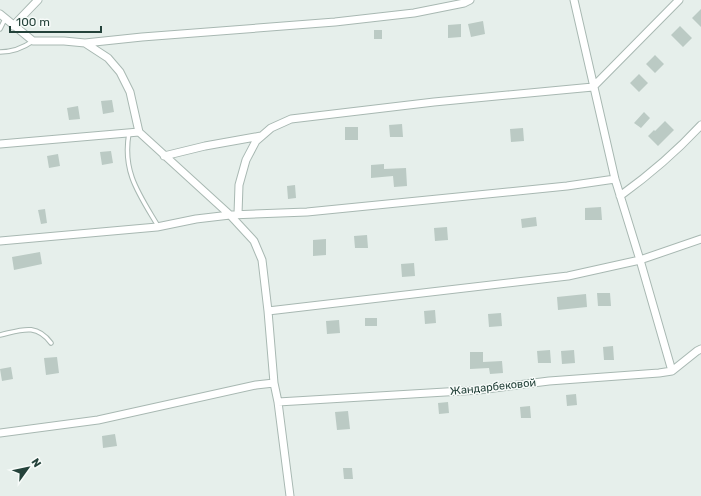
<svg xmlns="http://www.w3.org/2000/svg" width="701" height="496" font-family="Rubik,sans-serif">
<rect width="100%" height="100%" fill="#e6efeb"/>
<path fill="#bbcac4" d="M701,9V27L692,18Z
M483,21L485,34L471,37L468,24Z
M461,24V37L448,38V25Z
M680,26L692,38L683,47L671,35Z
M374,30H382V39H374Z
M655,55L664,64L655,73L646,64Z
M639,74L648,83L639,92L630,83Z
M112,100L114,112L103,114L101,101Z
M78,106L80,119L69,120L67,108Z
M644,112L650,118L641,128L634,123Z
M665,121L674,130L658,146L648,136L654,130L655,131Z
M402,124L403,137H390L389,125Z
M345,127H358V140H345Z
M523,128L524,141L511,142L510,129Z
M111,151L113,163L102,165L100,152Z
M58,154L60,166L49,168L47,156Z
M384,164V169L406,168L407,186L394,187L393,176L371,178V165Z
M295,185L296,198L288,199L287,186Z
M601,207L602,220H585V208Z
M45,209L47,223L41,224L38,210Z
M536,217L537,226L522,228L521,219Z
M447,227L448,240L435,241L434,228Z
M367,235L368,248H355L354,236Z
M326,239V255L313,256V240Z
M40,252L42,264L14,270L12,257Z
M414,263L415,276L402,277L401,264Z
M597,293H610L611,306H598Z
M586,294L587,307L558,310L557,297Z
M435,310L436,323L425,324L424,311Z
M501,313L502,326L489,327L488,314Z
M365,318H377V326H365Z
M339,320L340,333L327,334L326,321Z
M613,346L614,360H604L603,347Z
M550,350L551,363H538L537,351Z
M574,350L575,363L562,364L561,351Z
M470,352H483V362L502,361L503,373L490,374L489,368L470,369Z
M57,357L59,373L46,375L44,358Z
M11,367L13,379L2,381L0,369Z
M576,394L577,405L567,406L566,395Z
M448,402L449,413L439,414L438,403Z
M530,406L531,418H521L520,407Z
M348,411L350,429L337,430L335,412Z
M115,434L117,446L103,448L102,436Z
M343,468H352L353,479H344Z"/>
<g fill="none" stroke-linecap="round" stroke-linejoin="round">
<g stroke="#a8b8b2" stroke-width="5.5">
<path id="service" d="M0,29L5,19
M0,52C12,52 23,48 33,41
M129,133C122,172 139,194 158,226
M0,335C22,330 36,323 51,343"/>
</g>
<g stroke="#a8b8b2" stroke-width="9">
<path id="minor" d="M574,0L615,179L640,260L672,371
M0,14L33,41H64L85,43L108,58L120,72L130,92L139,132L230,215L254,241L262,260L268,311L274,383L278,402L290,496
M13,26L38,0
M85,43L142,37L335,22L414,13L464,3L470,0
M0,144L139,132
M164,156L205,146L261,136
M620,196C649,175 677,151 701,125
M238,214L239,185L246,160L256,141L271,128L291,119L434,102L593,87L679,0
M0,241L157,227L196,219L230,215L307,212L567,186L615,179
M268,311L568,276L640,260L701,239
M278,402L479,390L549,381L659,373L672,371L697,351L701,349
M0,433L98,420L256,385L274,383"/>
</g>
<use href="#service" stroke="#fff" stroke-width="3.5"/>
<use href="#minor" stroke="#fff" stroke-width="7"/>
</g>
<g text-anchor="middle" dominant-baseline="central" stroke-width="3" stroke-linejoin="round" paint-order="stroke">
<g font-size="11" fill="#24423a" stroke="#f7fbf9">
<text transform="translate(493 387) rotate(-6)">Жандарбековой</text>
</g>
</g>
<g transform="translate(28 468) rotate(57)" stroke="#f7fbf9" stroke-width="3" paint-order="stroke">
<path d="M0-3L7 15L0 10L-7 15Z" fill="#24423a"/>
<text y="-6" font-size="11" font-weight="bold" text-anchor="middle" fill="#24423a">N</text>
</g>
<path d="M10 26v6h91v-6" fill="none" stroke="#24423a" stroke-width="2"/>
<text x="16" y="26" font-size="12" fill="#24423a" stroke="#f7fbf9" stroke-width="3" paint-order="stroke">100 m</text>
</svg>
